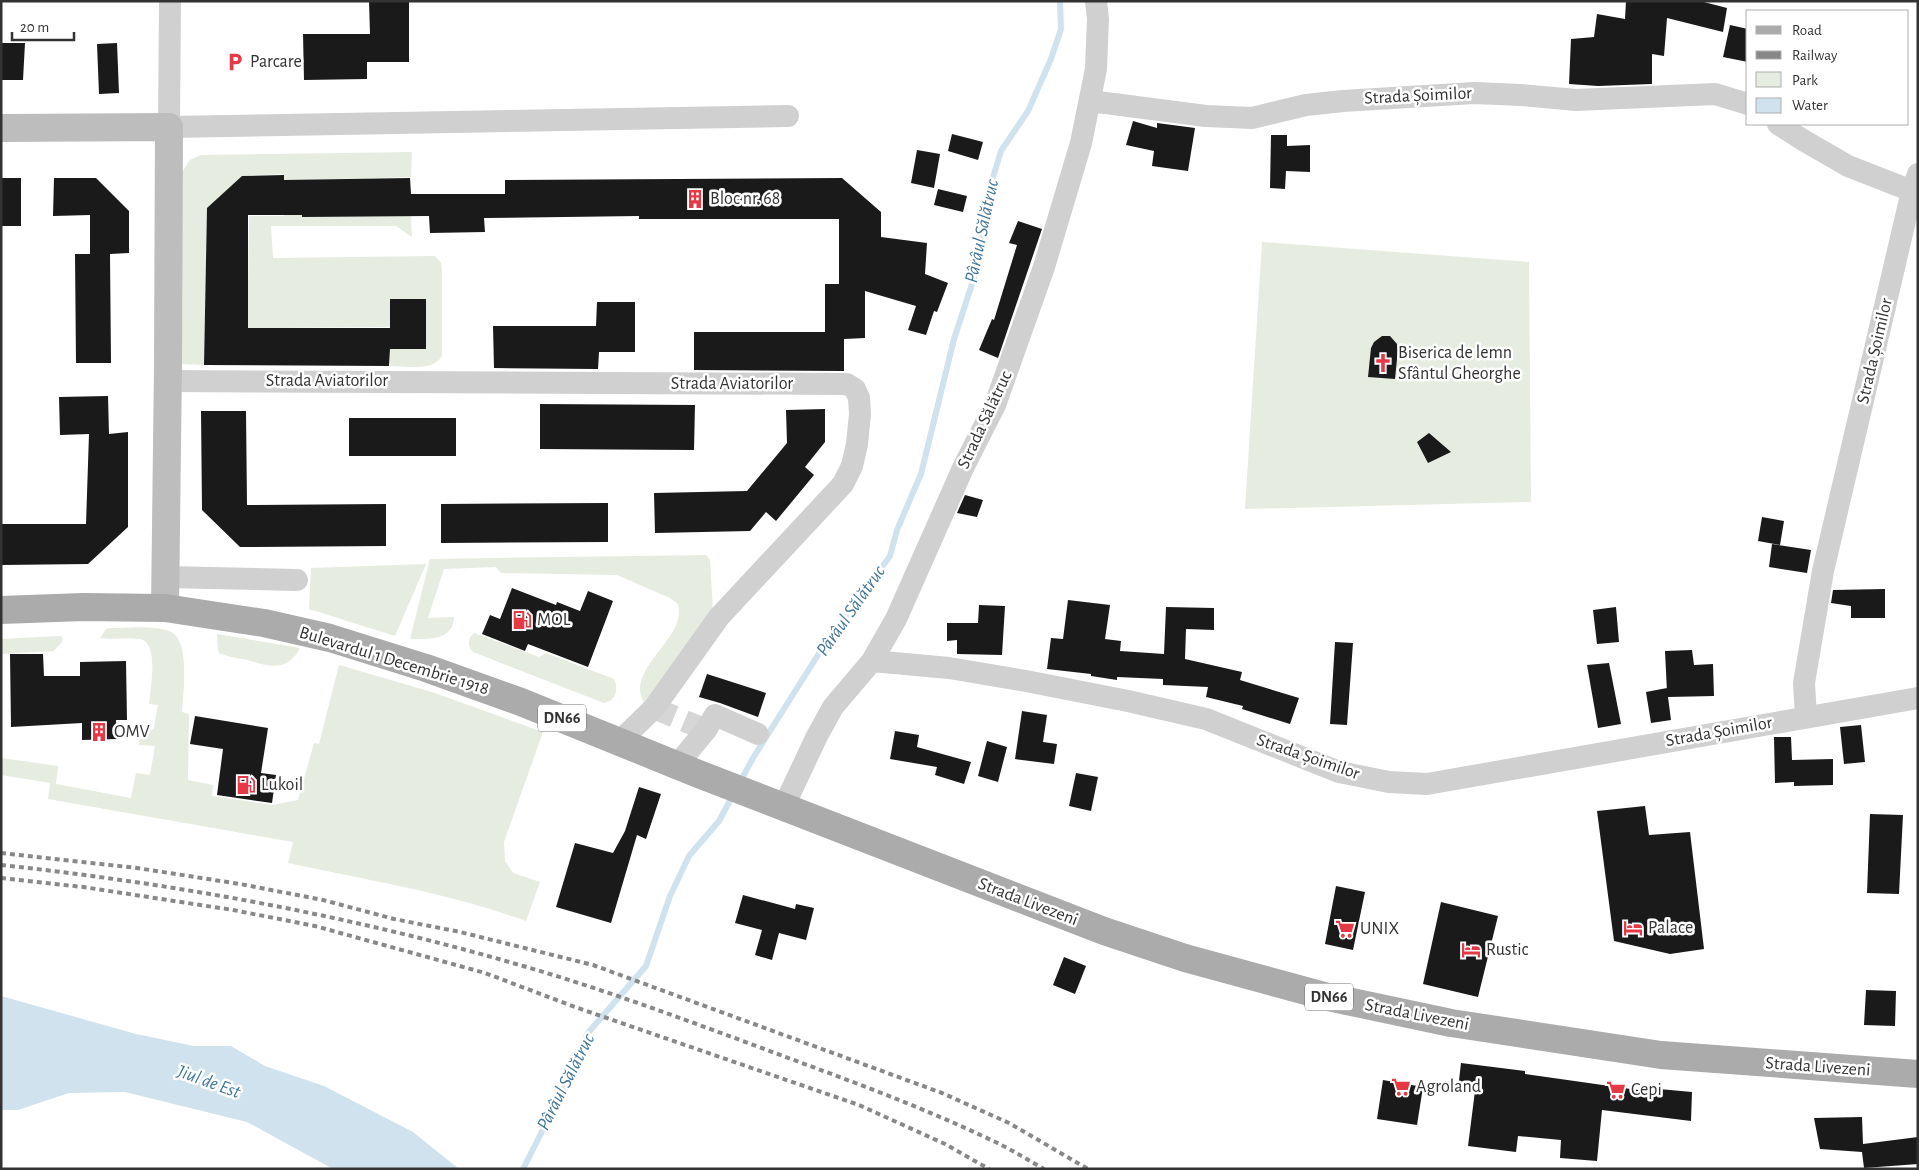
<svg xmlns="http://www.w3.org/2000/svg" width="1919" height="1170" font-family="'Alegreya Sans',sans-serif">
<rect width="100%" height="100%" fill="#fff"/>
<path fill="#e6ecdf" d="M412,152L411,177L302,180L411,216L412,237L396,226H271L273,258L435,256L441,263L442,271V356C433,372 406,366 390,366V349H425L390,300V327L276,328V365H247L249,216H284L283,174L242,176L207,209L204,365L179,364L182,172L190,160L201,155Z
M1262,242L1529,262L1531,502L1245,509Z
M706,555L710,560L713,611L655,699L644,703C624,668 688,639 678,604L670,598L617,575L501,573L496,567L444,569L428,618L454,617C453,641 428,639 410,639L430,559Z
M426,564L395,636L309,609L311,568Z
M110,628C129,628 152,625 169,631C191,638 183,694 182,712L189,714L188,780L213,785L212,796L273,805L298,800L314,743L319,744L339,665L432,692L543,732L504,842L505,861L513,873L540,882L526,921C449,893 367,880 288,863L293,842L48,799L50,783L1,775V758L58,766L56,784L131,798L136,773L150,775L155,746L139,745L140,732L150,731L154,728L158,705L149,704C150,689 160,643 140,639C127,637 113,640 100,638L106,629Z
M474,633L539,657L546,653L614,679C618,687 617,695 610,701L604,703L473,652C467,647 468,637 474,633Z
M217,634L300,648C287,673 269,666 247,660C238,658 228,657 219,653L218,649Z
M60,636L62,637V642L54,651L1,654V639Z"/>
<path fill="#cfe2ee" d="M1,996L136,1034L194,1046H231L265,1066L324,1086L413,1132L459,1169H333L247,1122L125,1092L69,1093L18,1110H1Z"/>
<g fill="none" stroke-linecap="round" stroke-linejoin="round">
<path stroke="#cfe2ee" stroke-width="6" d="M739,784L753,758L823,647L890,556L897,530L921,474L954,339L975,275L991,184L1001,151L1028,111L1051,59L1061,29L1060,1
M523,1169L571,1074L587,1034L646,966L670,896L689,856L719,821L733,795"/>
</g>
<path fill="#1a1a1a" d="M369,1H409V62H367V79L304,80L303,34H370Z
M1626,1H1700L1727,8L1723,32L1667,18L1664,56L1652,54V84L1598,86L1569,84L1571,39L1594,37L1597,14L1625,19Z
M1730,25L1748,29V62L1723,57Z
M1,43H25L23,80H1Z
M117,43L119,93L99,94L97,44Z
M1133,121L1157,128V123L1195,128L1188,171L1152,166L1154,151L1126,145Z
M952,134L983,142L978,160L948,151Z
M1271,135H1287V146L1310,145V172L1286,171L1285,189L1270,188Z
M917,150L940,154L934,188L911,183Z
M284,175V180L410,178L411,194H505V180L842,178L881,212V237L927,243L925,274L948,283L937,312L934,311L926,335L908,330L916,306L865,291V338L844,339V371L694,370V332H825V284H839V219H639V216L484,218L485,232L430,233L429,216L302,217V215H248V328H390V299H426V349H390L389,366L204,365L207,208L242,176Z
M1,178H21V226H1Z
M54,178H96L129,211V253L110,254L111,363H76L75,254H90V215L53,216Z
M938,189L967,196L963,212L934,205Z
M1018,221L1042,229L998,358L979,350L992,319L994,320L1017,245L1009,243Z
M597,302H635V352H599L598,369L494,368L493,326H596Z
M1382,336H1390L1397,344L1398,349L1395,379L1368,377L1371,348L1374,342Z
M108,396L109,434L128,432V527L88,564L1,565V524H86L89,434L60,435L59,397Z
M540,404L695,405L694,450L540,449Z
M825,409V442L805,467L814,475L776,521L766,512L750,531L655,533L654,493L747,491L787,443L786,410Z
M201,411H246L247,505L386,504V546L240,547L202,510Z
M349,418H456V456H349Z
M1429,433L1451,452L1428,463L1417,442Z
M965,495L983,500L977,517L957,513Z
M608,503V542L441,543V504Z
M1762,517L1784,521L1780,545L1758,541Z
M1772,544L1811,550L1807,573L1769,567Z
M512,588L556,605L557,602L580,611L588,591L613,601L588,667L528,644L525,651L482,634L490,615L500,619Z
M1885,589V618H1851V606L1831,603L1833,590Z
M1068,600L1110,605L1105,639L1121,641L1120,651L1164,654L1166,607L1214,608V630L1186,629L1185,659L1242,672L1240,680L1299,698L1290,724L1242,709L1243,706L1206,697L1208,687L1163,685V679L1117,677V680L1091,676V674L1047,669L1051,638L1063,639Z
M979,605L1005,606L1002,655L957,654V640L947,641V623H978Z
M1616,607L1619,642L1597,644L1593,610Z
M1335,642L1353,643L1347,725L1330,724Z
M1692,650L1694,665L1713,664L1714,696L1668,697L1671,720L1651,723L1646,692L1667,688V692L1665,651Z
M10,654H43L44,676H80V662L126,661L127,720H116L117,739L82,740V723L11,727Z
M1609,663L1621,724L1598,728L1587,665Z
M707,674L766,693L758,717L720,703L699,697Z
M1022,711L1047,715L1043,742L1057,744L1054,764L1015,759Z
M195,716L268,728L261,773L276,775L272,803L217,795L223,749L190,744Z
M1861,725L1865,762L1844,764L1840,727Z
M895,731L919,735L917,747L971,762L964,784L935,775L937,767L890,759Z
M1774,737H1791L1792,760L1833,759V785L1794,786V782L1775,783Z
M987,741L1007,747L998,782L978,776Z
M1076,773L1098,777L1091,811L1069,806Z
M639,787L661,794L646,839L637,835L611,923L556,907L575,843L613,853L625,831Z
M1645,806L1649,835L1690,832L1704,949L1670,954L1614,941L1597,811Z
M1870,814L1903,815L1899,894L1867,893Z
M1336,886L1365,892L1353,950L1325,944Z
M743,895L795,909L796,904L814,908L806,940L779,933L772,960L755,955L762,930L735,923Z
M1441,902L1498,916L1478,997L1423,984Z
M1064,957L1086,966L1075,994L1053,985Z
M1866,990L1896,991L1895,1026L1864,1025Z
M1461,1063L1525,1071V1074L1659,1093V1089L1692,1092L1691,1121L1602,1110L1597,1161L1560,1158L1561,1140L1518,1136L1516,1152L1468,1146L1475,1091L1458,1089Z
M1383,1080L1423,1087L1417,1125L1377,1119Z
M1862,1117L1863,1144L1918,1137V1164L1864,1168L1862,1152L1820,1149L1814,1118Z"/>
<g fill="none" stroke-linecap="round" stroke-linejoin="round">
<path stroke="#d6d6d6" stroke-width="22" stroke-dasharray="22 11" stroke-linecap="butt" d="M654,708L706,730"/>
<path stroke="#d0d0d0" stroke-width="22" d="M170,1L169,127L788,116
M1090,101L1206,116L1252,118L1306,105L1343,101L1474,93L1521,95L1576,100L1715,94L1748,104
M1778,124L1803,140L1848,166L1912,191
M168,381L847,384L855,389L859,398L860,414L857,444L852,466L843,484L719,617L654,708L620,741
M166,577L297,580
M872,661L949,668L1026,681L1128,701L1206,719L1339,772L1389,782L1427,784L1918,698
M1806,717L1804,683L1823,571L1912,191L1918,174
M677,765L706,730L715,715L758,734
M784,806L817,736L833,707L872,661L896,619L963,468L995,405L1044,267L1081,143L1096,69L1098,19L1096,1"/>
<path stroke="#bdbdbd" stroke-width="28" d="M1,128L169,127L168,365L165,608"/>
<path stroke="#ababab" stroke-width="28" d="M1,610L83,607L165,608L264,623L330,638L426,668L521,702L696,773L1104,931L1185,958L1328,997L1451,1023L1661,1055L1918,1074"/>
<path stroke="#888" stroke-width="4" stroke-dasharray="5 4" stroke-linecap="butt" d="M1,853L137,868L240,884L323,900L394,919L460,932L593,965L942,1093L1009,1123L1088,1169
M1,865C178,884 352,916 523,966C606,990 686,1020 767,1050C842,1078 918,1105 991,1140C1009,1148 1026,1159 1044,1169
M1,878L83,887L233,910L315,926L485,973L575,1007L859,1105L945,1144L989,1169"/>
</g>
<defs>
<g id="parking-bare" transform="scale(1.5)"><path d="M-3.5-5.5H1a3.5 3.5 0 0 1 0 7H-1V5.5H-3.5ZM-1-3.4V-.6H.8a1.4 1.4 0 0 0 0-2.8Z" fill="#e63946" stroke="#fff" stroke-width="2.5" paint-order="stroke"/></g>
<g id="building-bare" transform="scale(1.5)"><path d="M-4-6H4V6H1V3H-1V6H-4ZM-2.5-4.3h1.7v1.8h-1.7ZM.8-4.3h1.7v1.8H.8ZM-2.5-1h1.7V.8h-1.7ZM.8-1h1.7V.8H.8Z" fill="#e63946" stroke="#fff" stroke-width="2.5" paint-order="stroke"/></g>
<g id="church-bare" transform="scale(1.5)"><path d="M-1.2-6h2.4v3.5h3.3v2.4h-3.3V6h-2.4V-.1h-3.3v-2.4h3.3Z" fill="#e63946" stroke="#fff" stroke-width="2.5" paint-order="stroke"/></g>
<g id="fuel-bare" transform="scale(1.5)"><path d="M-5.5-6h7V0h2V4h1.3V-2.5L3-4.5l.8-.8L6-3V5H2.5V1h-1V6h-7ZM-4.2-4.7v3.2H.2V-4.7Z" fill="#e63946" stroke="#fff" stroke-width="2.5" paint-order="stroke"/></g>
<g id="hotel-bare" transform="scale(1.5)"><path d="M-6-4.5h1.5V1H6V5H4.5V3h-9V5H-6ZM-4 0a1.8 1.8 0 1 1 3.6 0ZM.5 0V-2.5h3Q6-2.5 6 0Z" fill="#e63946" stroke="#fff" stroke-width="2.5" paint-order="stroke"/></g>
<g id="supermarket-bare" transform="scale(1.5)"><path d="M-6-5.5h2.5l.6 2H6L4.5 2H-2.5L-4.4-4H-6ZM-1.5 3.2a1.3 1.3 0 1 0 .1 0ZM3 3.2a1.3 1.3 0 1 0 .1 0Z" fill="#e63946" stroke="#fff" stroke-width="2.5" paint-order="stroke"/></g>
</defs>
<g fill-rule="evenodd">
<use href="#parking-bare" x="235" y="62"/>
<use href="#building-bare" x="695" y="199"/>
<use href="#church-bare" x="1383" y="363"/>
<use href="#fuel-bare" x="522" y="620"/>
<use href="#building-bare" x="99" y="732"/>
<use href="#fuel-bare" x="246" y="785"/>
<use href="#hotel-bare" x="1633" y="928"/>
<use href="#supermarket-bare" x="1345" y="929"/>
<use href="#hotel-bare" x="1471" y="950"/>
<use href="#supermarket-bare" x="1401" y="1087"/>
<use href="#supermarket-bare" x="1616" y="1090"/>
</g>
<g text-anchor="middle" dominant-baseline="central" stroke-width="5" stroke-linejoin="round" paint-order="stroke">
<g fill="#fff" stroke="#707070" stroke-width="1">
<rect x="538" y="704.5" width="48" height="27" rx="4"/>
<rect x="1305" y="983.5" width="48" height="27" rx="4"/>
</g>
<g font-size="16" font-weight="bold" fill="#333">
<text x="562" y="718">DN66</text>
<text x="1329" y="997">DN66</text>
</g>
<g font-size="18" fill="#333" stroke="#fff" text-anchor="start">
<text x="250" y="62">Parcare</text>
<text x="710" y="199">Bloc nr. 68</text>
<text x="1398" y="353">Biserica de lemn<tspan x="1398" dy="21">Sfântul Gheorghe</tspan></text>
<text x="537" y="620">MOL</text>
<text x="114" y="732">OMV</text>
<text x="261" y="785">Lukoil</text>
<text x="1648" y="928">Palace</text>
<text x="1360" y="929">UNIX</text>
<text x="1486" y="950">Rustic</text>
<text x="1416" y="1087">Agroland</text>
<text x="1631" y="1090">Cepi</text>
</g>
<g font-size="18" fill="#333" stroke="#fff">
<text transform="translate(1418 96) rotate(-3)">Strada Șoimilor</text>
<text transform="translate(1875 351) rotate(-77)">Strada Șoimilor</text>
<text x="327" y="381">Strada Aviatorilor</text>
<text x="732" y="384">Strada Aviatorilor</text>
<text transform="translate(985 420) rotate(-65)">Strada Sălătruc</text>
<text transform="translate(394 661) rotate(17)">Bulevardul 1 Decembrie 1918</text>
<text transform="translate(1719 732) rotate(-10)">Strada Șoimilor</text>
<text transform="translate(1308 757) rotate(19)">Strada Șoimilor</text>
<text transform="translate(1028 902) rotate(21)">Strada Livezeni</text>
<text transform="translate(1417 1015) rotate(11)">Strada Livezeni</text>
<text transform="translate(1818 1067) rotate(4)">Strada Livezeni</text>
</g>
<g font-size="19" font-style="italic" fill="#3f7597" stroke="#fff">
<text transform="translate(982 231) rotate(-78)">Pârâul Sălătruc</text>
<text transform="translate(851 611) rotate(-55)">Pârâul Sălătruc</text>
<text transform="translate(209 1082) rotate(20)">Jiul de Est</text>
<text transform="translate(566 1082) rotate(-63)">Pârâul Sălătruc</text>
</g>
</g>
<rect width="1919" height="1170" fill="none" stroke="#333333" stroke-width="5"/>
<rect x="1746" y="10" width="162" height="115" fill="#ffffff" stroke="#adadad"/>
<rect x="1756" y="26" width="25" height="8" fill="#ababab" stroke="#adadad"/>
<text x="1792" y="35" font-size="15" fill="#333333">Road</text>
<rect x="1756" y="51" width="25" height="8" fill="#888888" stroke="#adadad"/>
<text x="1792" y="60" font-size="15" fill="#333333">Railway</text>
<rect x="1756" y="72" width="25" height="15" fill="#e6ecdf" stroke="#adadad"/>
<text x="1792" y="85" font-size="15" fill="#333333">Park</text>
<rect x="1756" y="98" width="25" height="15" fill="#cfe2ee" stroke="#adadad"/>
<text x="1792" y="110" font-size="15" fill="#333333">Water</text>
<path d="M12 32v8h62v-8" fill="none" stroke="#333333" stroke-width="2.5"/>
<text x="20" y="32" font-size="15" fill="#333333" stroke="#ffffff" stroke-width="4" paint-order="stroke">20 m</text>
</svg>
